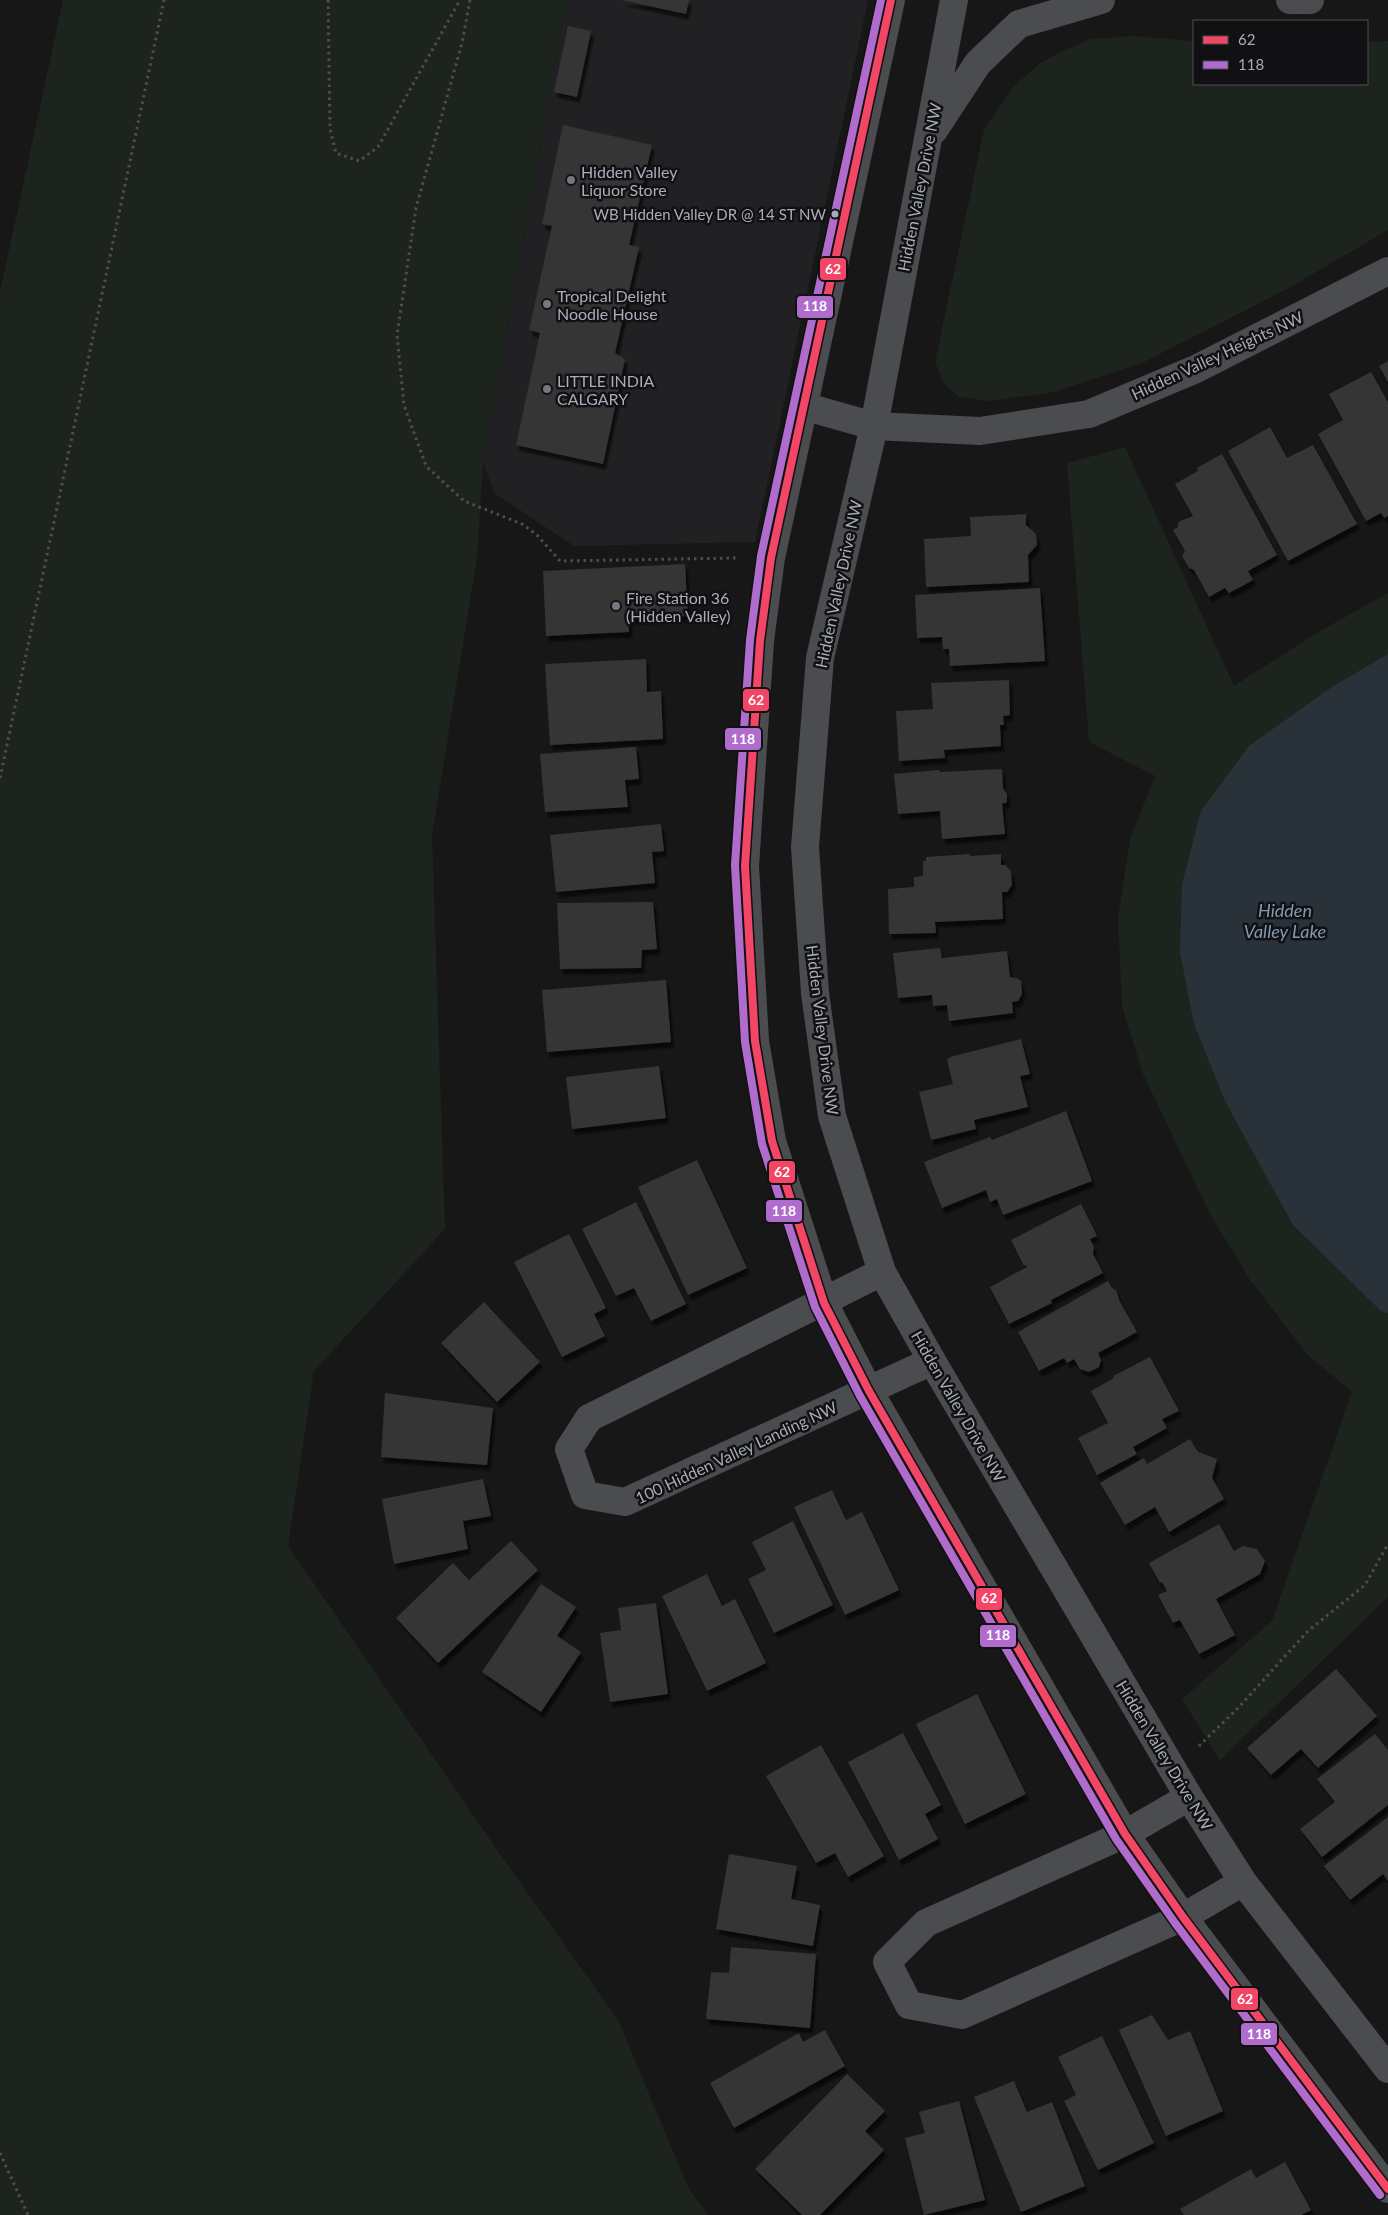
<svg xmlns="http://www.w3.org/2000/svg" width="1388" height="2215" font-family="Lato,sans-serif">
<defs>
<filter id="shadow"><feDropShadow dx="3" dy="5.5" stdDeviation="1" flood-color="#0009"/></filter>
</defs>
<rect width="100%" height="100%" fill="#171717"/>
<path fill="#212123" d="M567,0H868L755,542L574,546L494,493L483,462Z"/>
<path fill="#1d241e" d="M63,0H567L483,462L477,558L432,835L445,1229L314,1371L288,1546L500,1854L618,2020L689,2189L708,2215H0V292Z
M1133,36L1194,41V84H1367V42L1388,41V230L1289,288L1142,363L1054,392L988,401L959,397L944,384L935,362L984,130L1013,87L1039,64L1059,53L1091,39Z
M1125,447L1234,686L1315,634L1388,593V1597L1220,1760L1182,1699L1272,1621L1352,1392L1308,1355L1250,1280L1210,1214L1143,1074L1122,1006L1118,918L1130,839L1155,776L1089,742L1067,463Z"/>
<path fill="#2a3239" d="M1388,654V1313L1381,1311L1293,1225L1225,1101L1194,1024L1180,952L1182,884L1201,811L1249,746L1332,687Z"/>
<path fill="#353536" filter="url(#shadow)" d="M621,0H689L686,14Z
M568,26L591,31L577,97L554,92Z
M563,125L652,145L629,245L639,247L615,353L625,359L603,464L516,445L540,333L529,330L552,226L542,224Z
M1388,361V382L1379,366Z
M1371,372L1388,402V516L1384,518L1381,513L1366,521L1318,434L1343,420L1329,394Z
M1270,427L1287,458L1313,445L1357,524L1288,561L1228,451Z
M1222,454L1277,555L1248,571L1253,580L1229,593L1225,588L1209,597L1194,570L1189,568L1182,556L1185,551L1173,530L1178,527V522L1193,516L1175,484L1198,471L1197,468Z
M1026,514V525L1036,534L1037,545L1028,555L1029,582L926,587L924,539L971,536L970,517Z
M685,564L688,616L629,619V632L546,636L543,571Z
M1040,588L1045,661L950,666L949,649H943L942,637L917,638L915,595Z
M646,659L647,692L661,691L663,739L550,745L545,664Z
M1009,680L1010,715L1003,716L1004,725H1000L1001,746L944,750L945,758L899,761L896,711L933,709L931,683Z
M636,747L639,779L625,780L628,807L545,812L540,754Z
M1002,769L1003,788L1007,794V802L1002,804L1005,834L942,839L940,811L898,814L894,774L939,770L940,772Z
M661,824L664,851L652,852L655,883L556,892L550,835Z
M970,854V856L1001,854V865H1005L1011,871L1012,885L1007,892H1002L1003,919L935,922L936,933L889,934L888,889L914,887V877L923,876V861H926V857Z
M653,902L657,949L642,950L641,968L560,969L557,903Z
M940,948L942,958L1007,951L1010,977L1016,978L1021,981L1022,994L1018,1001L1012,1002L1013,1013L949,1021L947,1005L933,1006L932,995L898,998L893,953Z
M666,980L671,1042L547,1052L542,990Z
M1021,1039L1030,1074L1020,1076L1028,1107L974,1120L976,1129L931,1140L919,1092L953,1084L947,1060L950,1057Z
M659,1066L666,1118L572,1129L566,1077Z
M1066,1111L1092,1181L1003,1215L997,1199L990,1202L986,1190L942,1208L924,1162L990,1137L992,1140Z
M697,1160L747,1268L688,1295L638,1187Z
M636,1202L686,1304L651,1321L634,1288L616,1296L582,1229Z
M1081,1204L1097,1236L1090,1239L1094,1247L1093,1254L1103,1273L1051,1300L1052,1303L1009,1324L990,1287L1027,1267L1026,1265L1024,1266L1011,1240Z
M569,1234L606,1308L594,1314L605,1336L562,1357L514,1262Z
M1108,1281L1112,1288L1116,1290L1120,1302L1137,1332L1098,1353L1101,1360L1099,1367L1089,1372L1080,1369L1074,1359L1067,1363L1064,1358L1039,1371L1018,1332Z
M484,1302L540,1362L497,1402L441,1343Z
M1150,1357L1179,1411L1162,1419L1167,1428L1133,1447L1137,1454L1097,1475L1078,1438L1108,1423L1091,1391L1114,1378L1113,1376Z
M385,1393L493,1408L487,1465L381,1457Z
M1190,1439L1198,1452L1217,1459L1212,1478L1224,1499L1169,1532L1155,1507L1125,1525L1100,1483L1144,1458L1147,1464Z
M483,1479L491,1516L463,1521L468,1549L394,1564L382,1499Z
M832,1490L846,1520L862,1512L899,1590L845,1615L794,1507Z
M793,1521L833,1605L774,1633L748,1579L766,1570L752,1542Z
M1219,1524L1234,1551L1243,1546L1257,1549L1265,1561L1260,1574L1216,1599L1235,1635L1199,1654L1180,1620L1173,1623L1158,1595L1167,1591L1162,1582L1160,1583L1149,1563Z
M511,1541L538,1570L438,1663L396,1618L453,1563L469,1580Z
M707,1574L722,1606L735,1599L766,1663L707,1691L662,1596Z
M541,1584L576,1607L557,1636L581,1652L541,1712L482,1672Z
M656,1603L668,1694L610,1702L600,1633L621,1630L618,1608Z
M1336,1669L1377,1716L1318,1768L1301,1749L1271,1775L1247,1748Z
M977,1694L1026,1794L965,1824L916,1724Z
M903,1733L941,1805L925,1814L938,1839L899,1860L848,1762Z
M1375,1734L1388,1750V1805L1322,1857L1300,1829L1335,1802L1317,1779Z
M821,1745L884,1856L848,1877L835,1853L816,1863L766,1776Z
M1388,1817V1881L1383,1874L1350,1900L1324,1866Z
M729,1854L797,1866L791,1899L820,1905L813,1946L716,1929Z
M731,1947L816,1954L810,2028L706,2019L711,1972L729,1973Z
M1152,2015L1168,2040L1190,2031L1223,2111L1166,2136L1119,2030Z
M825,2030L845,2066L734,2128L710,2083L799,2033L803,2042Z
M1102,2036L1154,2143L1098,2170L1064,2101L1076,2095L1058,2057Z
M847,2074L885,2111L865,2131L884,2150L820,2215H802L755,2169Z
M1014,2081L1027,2112L1052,2102L1085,2186L1021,2212L974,2097Z
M959,2101L985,2200L924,2215L905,2138L925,2133L919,2112Z
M1285,2162L1311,2210L1301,2215H1184L1180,2209L1251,2169L1256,2178Z"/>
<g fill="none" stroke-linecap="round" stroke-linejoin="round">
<path stroke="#4d4e52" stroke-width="3" stroke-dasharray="2.5 4" stroke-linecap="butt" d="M328,0L330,129L336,153L359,161L378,147L460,0
M470,0L462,43L416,208L397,335L404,405L426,466L464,501L522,524L537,535L560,561L736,558
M0,778L164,0
M1199,1746L1238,1708L1308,1631L1365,1585L1388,1544
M0,2153L28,2215"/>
<path stroke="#4b4c50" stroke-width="28" d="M803,406L874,426L980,431L1089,414L1196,369L1388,271
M882,1272L589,1418L569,1449L585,1495L625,1502L932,1361
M1189,1797L1125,1834L926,1923L887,1962L909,2005L962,2015L1183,1917L1243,1882"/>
<path stroke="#4b4c50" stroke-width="28" d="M891,0L771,558L760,641L745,866L755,1041L772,1141L824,1303L869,1391L1101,1793L1125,1834L1183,1917L1388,2189
M954,0L874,426L820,658L805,847L815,993L832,1116L882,1272L932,1361L1189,1797L1243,1882L1388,2069
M1290,0H1310
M934,130L978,63L1019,24L1101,0"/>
<g stroke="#111113" stroke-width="11">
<path id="bus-1" d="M891,0L771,558L760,641L745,866L755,1041L772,1141L824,1303L869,1391L1125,1834L1183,1917L1388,2189"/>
</g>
<g stroke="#111113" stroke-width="11">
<path id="bus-2" d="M881,0L761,556L750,640L735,865L745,1042L762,1144L815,1307L860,1396L1116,1839L1175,1923L1380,2195"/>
</g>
<use href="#bus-1" stroke="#f34667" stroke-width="8"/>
<use href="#bus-2" stroke="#b06ccc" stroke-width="8"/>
</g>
<g fill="#757880" stroke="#111113" stroke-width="2">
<circle cx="571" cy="180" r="5"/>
<circle cx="547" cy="304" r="5"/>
<circle cx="547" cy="389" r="5"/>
<circle cx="616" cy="606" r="5"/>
</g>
<circle fill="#a8adb8" stroke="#111113" stroke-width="2" cx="835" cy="214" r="4.5"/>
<g text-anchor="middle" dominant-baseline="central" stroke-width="5" stroke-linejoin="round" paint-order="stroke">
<g font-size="15" fill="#a8adb8" stroke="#111113" text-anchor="end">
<text x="826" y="214">WB Hidden Valley DR @ 14 ST NW</text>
</g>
<g font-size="16" fill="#a8adb8" stroke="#111113" text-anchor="start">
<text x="581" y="171">Hidden Valley<tspan x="581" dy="18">Liquor Store</tspan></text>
<text x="557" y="295">Tropical Delight<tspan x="557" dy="18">Noodle House</tspan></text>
<text x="557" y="380">LITTLE INDIA<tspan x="557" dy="18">CALGARY</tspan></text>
<text x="626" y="597">Fire Station 36<tspan x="626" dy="18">(Hidden Valley)</tspan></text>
</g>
<g font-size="16" fill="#a8adb8" stroke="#111113">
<text transform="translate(919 187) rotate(-79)">Hidden Valley Drive NW</text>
<text transform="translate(1217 355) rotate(-25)">Hidden Valley Heights NW</text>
<text transform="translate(838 584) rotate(-78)">Hidden Valley Drive NW</text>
<text transform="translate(823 1030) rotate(83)">Hidden Valley Drive NW</text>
<text transform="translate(959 1406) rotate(60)">Hidden Valley Drive NW</text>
<text transform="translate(736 1452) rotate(-25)">100 Hidden Valley Landing NW</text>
<text transform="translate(1165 1755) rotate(59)">Hidden Valley Drive NW</text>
</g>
<g font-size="18" font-style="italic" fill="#7f9bb3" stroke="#111113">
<text x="1285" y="910">Hidden<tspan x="1285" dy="21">Valley Lake</tspan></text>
</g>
</g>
<g stroke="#111113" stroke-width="2">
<rect x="819" y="257" width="28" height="24" rx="5" fill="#f34667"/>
<rect x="796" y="295" width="38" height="24" rx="5" fill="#b06ccc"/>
<rect x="742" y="688" width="28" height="24" rx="5" fill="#f34667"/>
<rect x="724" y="727" width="38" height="24" rx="5" fill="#b06ccc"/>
<rect x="768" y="1160" width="28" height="24" rx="5" fill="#f34667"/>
<rect x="765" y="1199" width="38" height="24" rx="5" fill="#b06ccc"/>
<rect x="975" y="1587" width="28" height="24" rx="5" fill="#f34667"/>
<rect x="979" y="1624" width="38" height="24" rx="5" fill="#b06ccc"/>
<rect x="1230" y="1987" width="29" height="24" rx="5" fill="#f34667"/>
<rect x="1240" y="2022" width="38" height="24" rx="5" fill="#b06ccc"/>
</g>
<g font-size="14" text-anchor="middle" font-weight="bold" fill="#fff">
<text x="833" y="274">62</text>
<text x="815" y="311">118</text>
<text x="756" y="705">62</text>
<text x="743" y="744">118</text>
<text x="782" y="1177">62</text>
<text x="784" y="1216">118</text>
<text x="989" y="1603">62</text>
<text x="998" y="1640">118</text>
<text x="1245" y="2004">62</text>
<text x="1259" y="2039">118</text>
</g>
<rect x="1193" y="20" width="175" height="65" fill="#111113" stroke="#4d4f55"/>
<rect x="1203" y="36" width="25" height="8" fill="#f34667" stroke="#4d4f55"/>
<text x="1238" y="45" font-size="15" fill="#a8adb8">62</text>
<rect x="1203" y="61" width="25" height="8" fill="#b06ccc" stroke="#4d4f55"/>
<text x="1238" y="70" font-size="15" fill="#a8adb8">118</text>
</svg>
